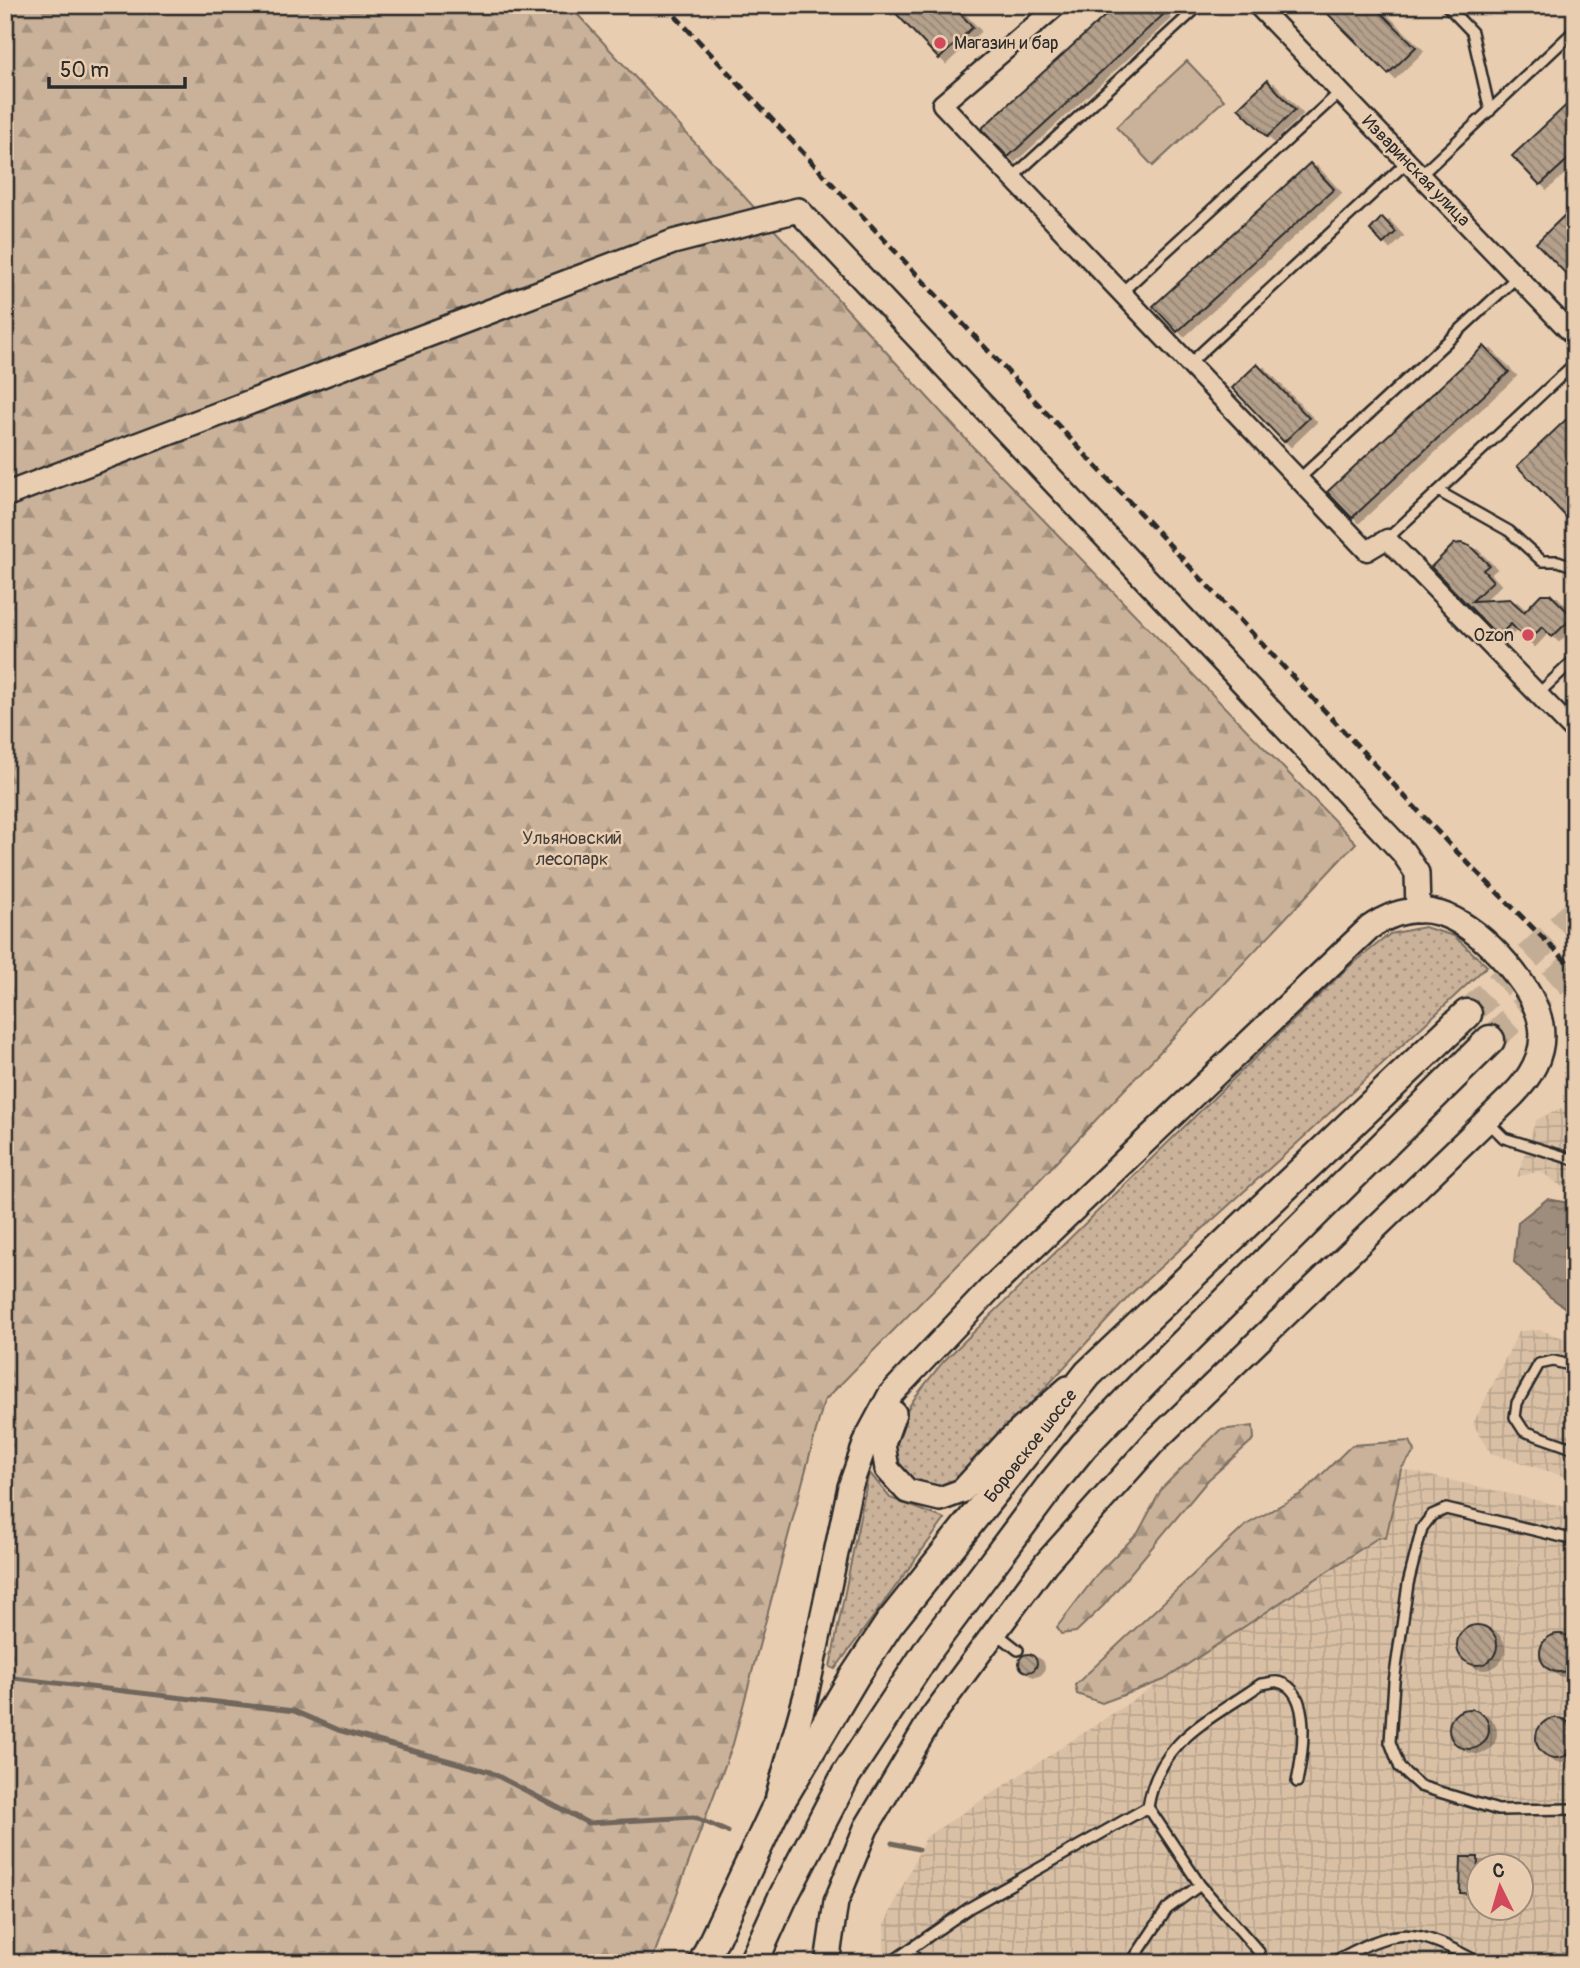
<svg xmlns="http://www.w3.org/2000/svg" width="1580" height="1968" font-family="Pangolin,sans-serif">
<defs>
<pattern id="industrial-grid" width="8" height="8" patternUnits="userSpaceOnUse" patternTransform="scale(1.75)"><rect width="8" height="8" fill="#d9c0a5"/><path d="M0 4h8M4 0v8" fill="none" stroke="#baa58e"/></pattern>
<pattern id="grass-dots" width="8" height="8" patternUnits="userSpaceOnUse" patternTransform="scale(1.75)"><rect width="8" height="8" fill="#cab29a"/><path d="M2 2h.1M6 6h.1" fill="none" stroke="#a4917e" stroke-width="1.8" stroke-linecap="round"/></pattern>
<pattern id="forest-firs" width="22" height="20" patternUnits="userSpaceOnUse" patternTransform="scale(1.75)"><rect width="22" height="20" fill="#cab29a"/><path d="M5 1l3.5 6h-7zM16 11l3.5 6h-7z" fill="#a4917e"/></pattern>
<pattern id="water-ripples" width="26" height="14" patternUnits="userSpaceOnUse" patternTransform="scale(1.75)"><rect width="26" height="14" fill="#9e8d7b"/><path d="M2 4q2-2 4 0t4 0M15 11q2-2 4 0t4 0" fill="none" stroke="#817365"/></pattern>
<pattern id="building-back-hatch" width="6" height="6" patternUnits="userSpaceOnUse" patternTransform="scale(1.75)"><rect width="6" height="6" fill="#b4a08b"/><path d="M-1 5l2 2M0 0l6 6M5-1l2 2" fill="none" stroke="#938372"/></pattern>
<filter id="shadow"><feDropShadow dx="7" dy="4" stdDeviation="0" flood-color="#0004"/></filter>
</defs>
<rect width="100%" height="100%" fill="#e9cdb0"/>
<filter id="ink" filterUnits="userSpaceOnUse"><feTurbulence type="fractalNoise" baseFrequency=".0143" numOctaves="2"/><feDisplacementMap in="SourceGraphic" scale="14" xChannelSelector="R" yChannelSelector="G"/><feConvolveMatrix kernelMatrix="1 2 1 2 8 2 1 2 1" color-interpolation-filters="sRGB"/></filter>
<g filter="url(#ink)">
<path fill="url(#industrial-grid)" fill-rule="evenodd" d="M1561,1108L1575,1119V1196L1540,1171L1517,1177L1536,1120Z
M1540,1330L1575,1342V1480L1491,1453L1473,1424L1519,1331Z
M1401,1469L1575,1509V1963H883L885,1923L926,1837L1380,1537L1386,1538ZM1478,1867H1520V1909H1478Z"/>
<path fill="url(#grass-dots)" stroke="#7a6e62" stroke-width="2" d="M1424,927L1454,936L1487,966L1292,1148L1133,1292L961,1480C941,1487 923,1492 907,1475C873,1440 920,1391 943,1362L1345,970L1390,934Z
M869,1472L890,1498L945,1519L835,1669L830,1667Z"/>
<path fill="url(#forest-firs)" stroke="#7a6e62" stroke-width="2" d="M5,5H569L973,447L1356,843L999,1223L824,1401L733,1744L651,1963H5Z
M1253,1426L1254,1439L1208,1480L1104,1605L1076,1632L1061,1634L1057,1627L1100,1571L1138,1533L1162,1488L1220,1430Z
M1410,1441L1415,1451L1401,1469L1386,1538L1379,1537L1164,1680L1102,1703L1077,1694L1075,1685L1246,1525L1304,1492L1352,1445Z"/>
<path fill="#cab29a" stroke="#7a6e62" stroke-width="2" d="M1187,61L1224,100L1153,166L1116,127Z"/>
<path fill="url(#water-ripples)" stroke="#70665b" stroke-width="2" d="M1547,1199L1575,1204V1315L1549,1296L1514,1262L1518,1222Z"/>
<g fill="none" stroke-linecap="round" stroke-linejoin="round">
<path stroke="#70665b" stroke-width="5" d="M5,1677L294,1711L338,1730L490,1772L588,1823L694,1817L728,1832
M892,1843L918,1849"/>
</g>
<path fill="url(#building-back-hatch)" stroke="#2b2b2b" stroke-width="2" filter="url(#shadow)" d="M888,5H952L973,27L939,59Z
M1117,5H1154L1163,15L1008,157L981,129Z
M1319,5H1373L1416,47L1388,74Z
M1267,80L1295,110L1267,137L1238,108Z
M1575,97V153L1540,185L1512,156Z
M1310,163L1334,189L1177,332L1153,306Z
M1568,212L1575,219V283L1536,243Z
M1382,217L1396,232L1383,244L1370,230Z
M1484,346L1509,372L1352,518L1327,492Z
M1257,364L1309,418L1284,442L1232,388Z
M1575,411V526L1517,466Z
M1461,543L1470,546L1489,565L1483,570L1493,581L1472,601L1510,599L1524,612L1541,594H1550L1573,617L1552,637L1542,627L1528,642L1511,624L1498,636L1431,567L1454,544Z
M1457 1645a20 20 0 1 1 40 0a20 20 0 1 1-40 0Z
M1540 1653a19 19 0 1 1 38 0a19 19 0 1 1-38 0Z
M1019 1663a9 9 0 1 1 18 0a9 9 0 1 1-18 0Z
M1449 1729a20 20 0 1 1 40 0a20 20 0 1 1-40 0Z
M1536 1738a20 20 0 1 1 40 0a20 20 0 1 1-40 0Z
M1461,1857H1478L1477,1894L1460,1893Z"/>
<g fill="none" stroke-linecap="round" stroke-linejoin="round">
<path stroke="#c3ad95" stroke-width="28" stroke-dasharray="28 14" stroke-linecap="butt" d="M1467,1014L1575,913
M1490,1040L1575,963"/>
<g stroke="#2b2b2b" stroke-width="14">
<path id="service" d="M1446,5L1472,32L1490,111
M1420,176L1575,30
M1013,177L1200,5
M1575,180L1572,182L1575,185
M1123,291L1340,92
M1189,364L1407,162
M1299,479L1517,277
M1438,491L1509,531L1542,561H1558L1575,567
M1387,539L1575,363
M1538,694L1575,659
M1488,1122L1504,1138L1575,1160
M1575,1366L1553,1361L1539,1364L1517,1403L1515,1417L1524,1431L1575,1449
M1575,1540L1446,1509L1432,1515L1422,1528L1408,1584L1394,1682L1390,1742L1400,1768L1420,1786L1498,1810L1575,1809
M995,1632L1018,1650
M1148,1807C1159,1739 1209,1721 1261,1684C1266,1684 1274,1681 1278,1682C1314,1690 1302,1758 1297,1782
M1200,1885L1259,1952
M911,1950L917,1963
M890,1963L969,1908L1148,1807L1200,1885L1167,1909L1131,1963
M1331,1963C1399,1926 1412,1926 1480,1963"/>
</g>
<g stroke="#2b2b2b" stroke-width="23">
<path id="minor" d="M1058,5L942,104L1367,551L1387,539L1571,728L1575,724
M1257,5L1575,337"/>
</g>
<g stroke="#2b2b2b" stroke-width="28">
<path id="tertiary" d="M5,495L673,242L798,210L1403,852L1417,873L1418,911
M894,1413L883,1444L887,1469L907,1491L940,1499L962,1491L1008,1441L1068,1388
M778,1796L806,1695L850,1487L868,1436L890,1395L990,1289L1369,928C1421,892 1462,916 1500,956C1542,1002 1563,1045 1512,1096L1153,1443L1046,1563L932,1717L866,1828L836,1902L827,1963"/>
</g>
<g stroke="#2b2b2b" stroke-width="33">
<path id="primary" d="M703,1963L774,1812L854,1677L889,1624L1088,1374L1467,1014
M753,1963L783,1897L846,1775L931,1646L1049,1488L1084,1445L1145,1382L1490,1040"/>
</g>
<use href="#service" stroke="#e9cdb0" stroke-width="9"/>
<use href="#minor" stroke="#e9cdb0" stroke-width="18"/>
<use href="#tertiary" stroke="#e9cdb0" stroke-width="23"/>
<use href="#primary" stroke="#e9cdb0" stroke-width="28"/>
<path stroke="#2b2b2b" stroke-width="5" stroke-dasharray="10 5" stroke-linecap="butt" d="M665,5L1451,846L1575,970"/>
</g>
</g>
<g fill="#d1495b" stroke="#e9cdb0" stroke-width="2.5">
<circle cx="940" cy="43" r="7"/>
<circle cx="1528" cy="635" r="7"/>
</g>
<g text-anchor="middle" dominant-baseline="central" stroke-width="5" stroke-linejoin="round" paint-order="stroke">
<g font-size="18" fill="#2b2b2b" stroke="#e9cdb0" text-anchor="start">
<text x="954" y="43">Магазин и бар</text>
<text x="1514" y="635" text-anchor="end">Ozon</text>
</g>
<g font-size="18" fill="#2b2b2b" stroke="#e9cdb0">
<text transform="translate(1416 171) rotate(46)">Изваринская улица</text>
<text transform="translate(1031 1446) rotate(-52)">Боровское шоссе</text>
</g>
<g font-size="18" fill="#433f3c" stroke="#e9cdb0">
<text x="572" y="838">Ульяновский<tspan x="572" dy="21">лесопарк</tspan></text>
</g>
</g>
<rect width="1580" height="1968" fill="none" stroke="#e9cdb0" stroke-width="28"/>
<rect x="14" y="14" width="1552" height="1940" fill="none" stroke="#2b2b2b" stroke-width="2.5" filter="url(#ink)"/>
<g transform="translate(1500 1887) rotate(355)"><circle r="33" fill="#e9cdb0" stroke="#9d8c7b" stroke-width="2"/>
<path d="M0-5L12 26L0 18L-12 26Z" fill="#d1495b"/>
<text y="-10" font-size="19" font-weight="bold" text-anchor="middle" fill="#2b2b2b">С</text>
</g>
<path d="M49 77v10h136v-10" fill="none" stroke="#2b2b2b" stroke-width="3.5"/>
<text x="60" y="77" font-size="21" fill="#2b2b2b" stroke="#e9cdb0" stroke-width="5" paint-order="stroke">50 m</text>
</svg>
